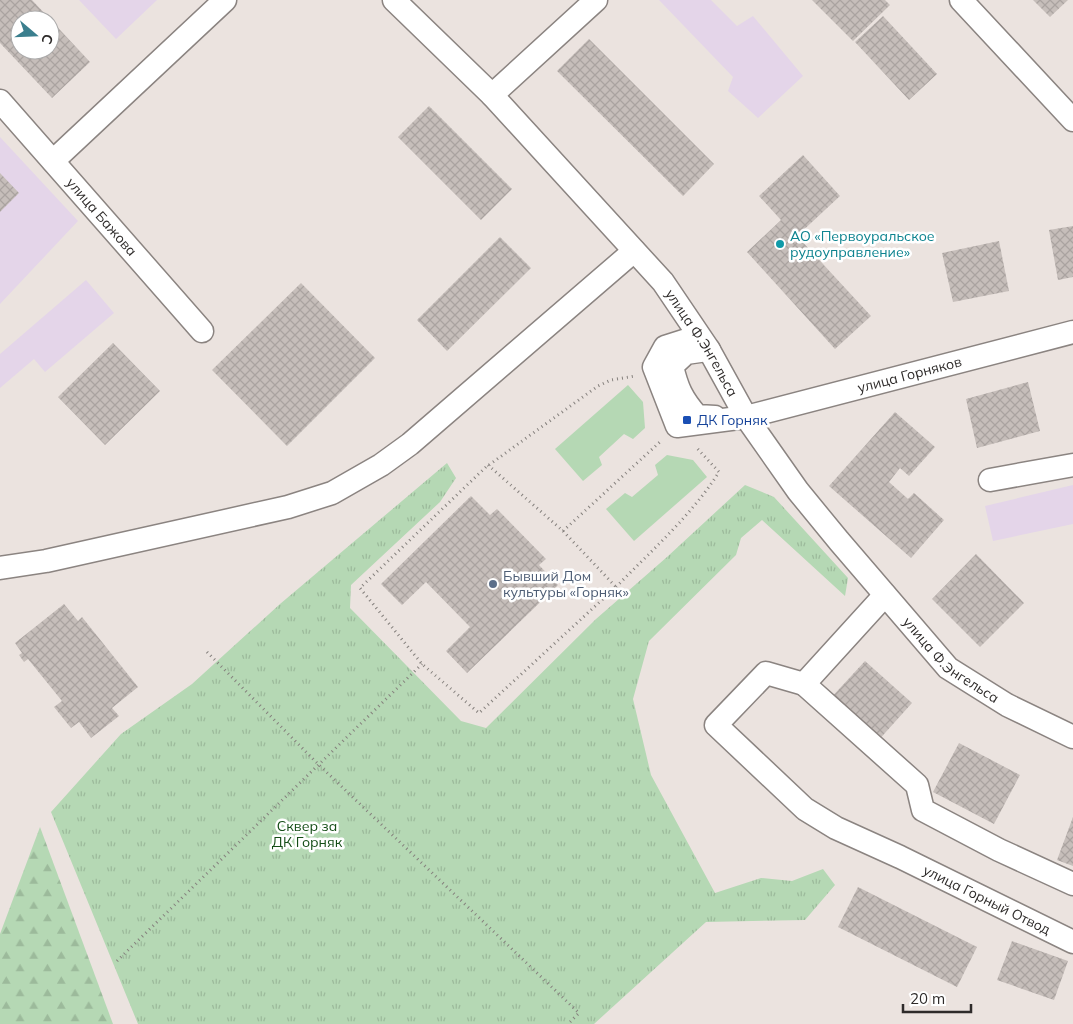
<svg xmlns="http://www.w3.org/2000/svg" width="1073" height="1024" font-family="Mulish,sans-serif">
<defs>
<pattern id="forest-firs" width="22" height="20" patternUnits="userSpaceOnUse" patternTransform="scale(1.25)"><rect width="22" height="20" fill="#b5d8b4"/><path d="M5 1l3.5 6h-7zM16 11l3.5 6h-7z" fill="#9cba9b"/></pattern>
<pattern id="park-tufts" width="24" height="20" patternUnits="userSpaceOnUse" patternTransform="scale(1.25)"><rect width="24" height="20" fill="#b5d8b4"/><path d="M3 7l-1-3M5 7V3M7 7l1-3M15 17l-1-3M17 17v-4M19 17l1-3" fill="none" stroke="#9cba9b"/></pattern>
<pattern id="building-cross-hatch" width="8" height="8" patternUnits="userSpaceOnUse" patternTransform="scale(1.25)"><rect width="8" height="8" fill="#c6beba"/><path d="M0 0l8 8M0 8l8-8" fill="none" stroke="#aaa3a0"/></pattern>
</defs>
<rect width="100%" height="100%" fill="#ebe3df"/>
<path fill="#e4d5e9" d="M79,0H157L116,39Z
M659,0H711L737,26L753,16L803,76L758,118L728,91L733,77Z
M0,137L78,221L0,304Z
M86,280L114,313L45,372L34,359L0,388V354Z
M1073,485V524L993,541L985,506Z"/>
<path fill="#b5d8b4" d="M628,385L643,402L645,428L633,439L624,434L599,457L602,465L583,481L555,449Z
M667,455L693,460L707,477L634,541L606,509L625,493L632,497L658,475L655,465Z"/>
<path fill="url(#forest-firs)" d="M40,827L113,1024H0V934Z"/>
<path fill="url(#park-tufts)" d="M447,463L456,478L440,502L351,585L350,608L461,721L486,728L596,619L667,557L745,485L774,497L848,578L845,596L762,520L741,538L736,555L649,641L633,699L651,775L715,893L761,878L792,881L823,869L835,885L805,920L706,922L594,1024H138L51,812L121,734L192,684L280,604Z"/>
<path fill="url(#building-cross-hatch)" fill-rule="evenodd" d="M0,0H32L90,62L52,98L0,43ZM20,20H50V50H20Z
M812,0H885L890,5L853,41Z
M1033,0H1068L1050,17Z
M883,16L937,74L909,100L855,42Z
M589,39L714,164L683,196L557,71Z
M429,106L512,189L481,220L398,137Z
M803,155L840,196L797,236L871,316L835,349L747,252L781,220L759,196Z
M0,173L19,193L0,212Z
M1073,226V277L1058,280L1049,230Z
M500,237L531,268L447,351L417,320Z
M999,241L1009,291L953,302L942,253Z
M301,283L375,358L287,446L212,370Z
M113,343L160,391L105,445L58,397Z
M1028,382L1040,431L977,448L966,399Z
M895,412L935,447L909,476L900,468L889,482L908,499L914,493L944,520L911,558L829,486Z
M471,496L490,515L497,509L546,559L539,565L558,585L467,673L446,651L470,627L426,582L402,605L381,584Z
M976,554L1024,603L980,647L932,599Z
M64,604L78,621L82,617L138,687L112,708L119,716L91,738L79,722L71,728L54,707L62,701L28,659L24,662L19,655L22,653L15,643Z
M865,661L912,703L876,743L828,701Z
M959,743L1020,775L994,824L933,792Z
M1073,817V866L1057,860Z
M858,887L977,947L957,987L838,927Z
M1012,941L1068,961L1054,1000L997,980Z"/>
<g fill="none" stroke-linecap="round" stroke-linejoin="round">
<g stroke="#8b8481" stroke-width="25">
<g id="minor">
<path id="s1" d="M394,0L492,95L663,282L709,350L746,417L798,491L839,541L948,668L1007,705L1073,737"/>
<path d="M961,0L1073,120"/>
<path d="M492,95L596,0"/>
<path id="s2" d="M0,101L202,331"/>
<path d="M53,161L225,0"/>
<path d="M707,350L686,353L672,366C677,388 682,399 697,416L715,417"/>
<path id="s3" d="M709,350L687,340L665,347L654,367L677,426L746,417L1073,332"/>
<path d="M990,480L1073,465"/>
<path d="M0,568L46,561L288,507L332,493L381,465L410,444L634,251"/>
<path id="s4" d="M885,595L804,684L766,673L716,725L805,809L836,828L900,857L1073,942"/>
<path d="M804,684L917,785L923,810L999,850L1073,884"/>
</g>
</g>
<path stroke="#85807d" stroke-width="3" stroke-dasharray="1 4" stroke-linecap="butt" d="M488,465L563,531L616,587L479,713L422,664L360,588Z
M489,465L598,386L611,380L635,376
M563,531L662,440
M616,587C652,550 691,516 719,472L696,447
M207,652L318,764L579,1013L568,1024
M117,961L422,664"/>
<use href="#minor" stroke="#fff" stroke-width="22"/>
</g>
<circle fill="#0f9aa8" stroke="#fff" stroke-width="2" cx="780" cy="244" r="5"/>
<rect fill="#1a4fb4" stroke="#fff" stroke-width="2" x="682" y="415" width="10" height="10" rx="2.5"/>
<circle fill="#5c6f8a" stroke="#fff" stroke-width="2" cx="493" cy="584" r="5"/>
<g text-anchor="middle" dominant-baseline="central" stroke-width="5" stroke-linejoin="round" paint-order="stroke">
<g font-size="14" fill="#2e2b2a" stroke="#fff">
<text stroke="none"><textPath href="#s2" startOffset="154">улица Бажова</textPath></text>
<text stroke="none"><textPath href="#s1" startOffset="462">улица Ф.Энгельса</textPath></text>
<text stroke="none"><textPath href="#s3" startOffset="372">улица Горняков</textPath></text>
<text stroke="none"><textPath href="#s1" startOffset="868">улица Ф.Энгельса</textPath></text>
<text stroke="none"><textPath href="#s4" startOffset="558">улица Горный Отвод</textPath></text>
</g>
<g font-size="14" fill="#0d838f" stroke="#fff" text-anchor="start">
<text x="790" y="236">АО «Первоуральское<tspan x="790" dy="16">рудоуправление»</tspan></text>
</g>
<g font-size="14" fill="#164399" stroke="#fff" text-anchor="start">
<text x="697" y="420">ДК Горняк</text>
</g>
<g font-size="14" fill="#4e5e75" stroke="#fff" text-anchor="start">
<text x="503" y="576">Бывший Дом<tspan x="503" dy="16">культуры «Горняк»</tspan></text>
</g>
<g font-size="14" fill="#144d16" stroke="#fff">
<text x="307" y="826">Сквер за<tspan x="307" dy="16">ДК Горняк</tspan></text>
</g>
</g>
<g transform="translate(35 35) rotate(109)"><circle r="24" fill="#ffffff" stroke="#abaaaa"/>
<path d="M0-4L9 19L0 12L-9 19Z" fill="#3b7f8e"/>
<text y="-8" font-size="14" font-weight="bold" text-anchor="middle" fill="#2e2b2a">С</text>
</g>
<path d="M903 1004v8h68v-8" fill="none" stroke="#2e2b2a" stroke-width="2.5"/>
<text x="910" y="1004" font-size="15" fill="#2e2b2a" stroke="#ffffff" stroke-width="4" paint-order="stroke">20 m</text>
</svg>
